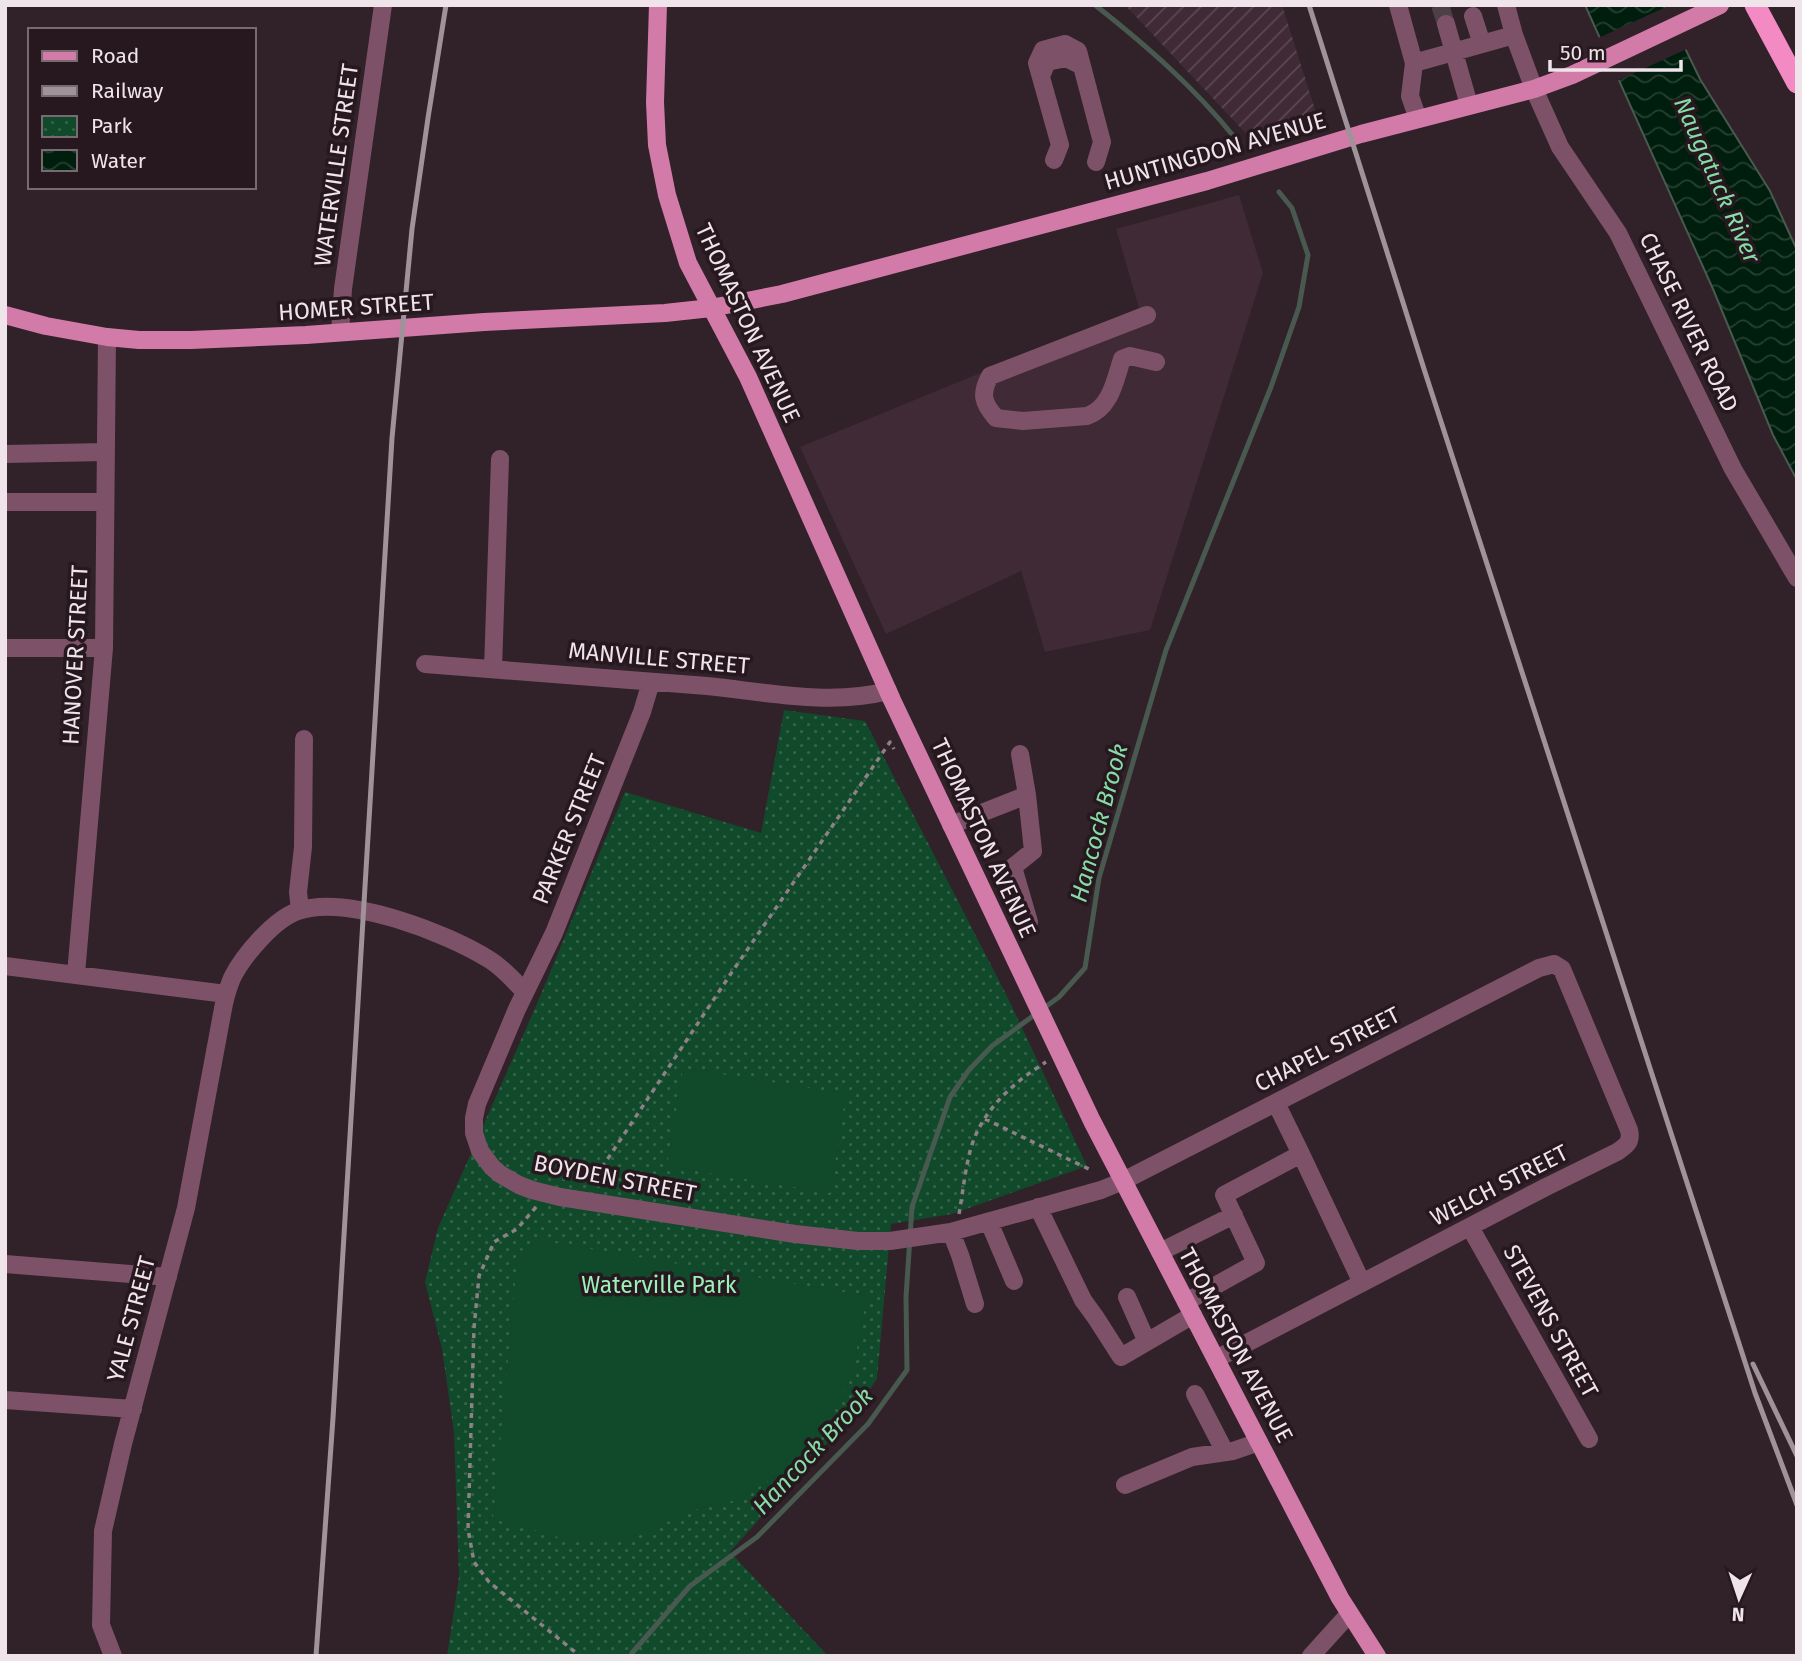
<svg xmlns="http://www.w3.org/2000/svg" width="1802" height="1661" font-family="'Fira Sans',sans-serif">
<defs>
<pattern id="industrial-furrows" width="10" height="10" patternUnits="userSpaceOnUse" patternTransform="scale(1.75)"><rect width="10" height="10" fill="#3f2a35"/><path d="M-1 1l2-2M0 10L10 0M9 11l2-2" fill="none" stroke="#5b4952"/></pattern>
<pattern id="park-dots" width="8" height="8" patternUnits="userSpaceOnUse" patternTransform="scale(1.75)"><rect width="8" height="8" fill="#11492b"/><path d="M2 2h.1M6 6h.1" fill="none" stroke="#34634a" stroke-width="1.8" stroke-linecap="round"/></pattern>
<pattern id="water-waves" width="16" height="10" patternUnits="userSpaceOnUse" patternTransform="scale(1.75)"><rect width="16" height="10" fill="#001e0d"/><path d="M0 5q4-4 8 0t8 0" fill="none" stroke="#263f30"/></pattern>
</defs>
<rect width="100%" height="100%" fill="#312129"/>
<path fill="#3f2a35" d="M1239,195L1263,273L1150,630L1045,652L1021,571L886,634L800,447L1139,308L1116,229Z"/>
<path fill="url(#industrial-furrows)" d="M1125,5H1282L1318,119L1253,141Z"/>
<path fill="url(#park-dots)" d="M784,710L865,721L1008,998L1087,1166L952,1214L891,1224L877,1379L852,1415L730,1552L828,1656H447L459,1577L454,1433L442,1349L425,1282L438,1228L539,999L625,792L761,833Z"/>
<path fill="#11492b" d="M683,1068L846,1094L830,1193L667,1166Z
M538,1240L867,1296L852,1375L829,1422L787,1468L741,1499L690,1511L649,1531L616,1542L558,1537L493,1518L518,1253Z"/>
<path fill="url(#water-waves)" stroke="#48594f" stroke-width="2" d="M1585,5H1664L1700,79L1770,191L1797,250V480L1773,435L1713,289Z"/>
<path fill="#312129" d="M1668,6L1689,48L1615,82L1596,39Z"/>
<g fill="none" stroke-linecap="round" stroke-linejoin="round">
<path stroke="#48594f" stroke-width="5" d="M1095,5C1147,46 1194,87 1235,138
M631,1656L632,1653L690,1586L757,1537L868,1424L907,1370L906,1297L912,1207L950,1097L969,1070L992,1046L1059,997L1085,968L1099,878L1166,650L1271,387L1299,307L1308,255L1292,208L1279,192"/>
<path stroke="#4e3e46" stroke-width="18" stroke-dasharray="18 9" stroke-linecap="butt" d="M1440,5L1446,24"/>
<path stroke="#8e8087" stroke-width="3.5" stroke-dasharray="5 5" stroke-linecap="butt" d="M985,1119L1093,1171
M591,1184L732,972L890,742L894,749
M536,1207L517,1229L494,1242L479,1276L474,1328L468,1529L474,1562L489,1582L580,1656
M959,1214C963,1192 965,1169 971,1148C982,1110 1014,1082 1046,1062"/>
<path stroke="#7d5268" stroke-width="18" d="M1398,5L1414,63
M1506,5L1514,35
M1473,16L1482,44
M1446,24L1469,105
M1041,76L1047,62L1066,58L1082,66
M1418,119L1410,96L1414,63L1514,35L1534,89L1560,147L1618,233L1733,469L1797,578
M1054,160L1060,145L1037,63L1043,50L1065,44L1078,51L1102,142L1096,162
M1147,315L990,376C980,394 983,403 996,418L1023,421L1087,416C1111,408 1115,380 1122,359L1130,356L1156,362
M340,332L343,289L383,5
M5,454L106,452
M5,502H105
M5,648H104
M425,664C519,671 613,678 707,686C767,692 829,706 888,691
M493,669L500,459
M651,682L642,712L554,933L517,1009L477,1104L474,1118V1133L480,1151L492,1167L500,1174L519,1185L532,1190L560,1197L795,1234L858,1241H890L951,1232L1101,1190L1123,1181L1539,968L1554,964L1562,969L1629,1130C1632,1142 1626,1146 1617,1152L1546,1187L1216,1359
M1020,754L1027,795L1033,851L1013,867L1029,922
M951,825L1027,795
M300,910L298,892L303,847L304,739
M5,966L226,994
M76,974L104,648L107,337
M1301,1154L1362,1283
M1038,1207L1083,1300L1096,1318L1121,1357L1193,1315
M989,1222L1014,1281
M1470,1227L1589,1439
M951,1232L960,1255L975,1304
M1160,1252L1234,1215
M5,1264L168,1277
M1127,1297L1147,1342
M1186,1302L1256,1263L1224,1195L1301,1154L1276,1103
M1195,1394L1225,1452
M5,1400L133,1409
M1125,1485L1192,1457L1233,1451L1259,1442
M113,1656L101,1625L103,1531L123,1444L186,1208L222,1014C224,1002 227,990 232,978C243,956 274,919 298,911C347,894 447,933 490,960C503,968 514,981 525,992
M1311,1656L1349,1614"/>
<path stroke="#d27ba9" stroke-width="18" d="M658,5L655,102L657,145L667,195L688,263L748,377L892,700L1092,1121L1340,1598L1377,1656
M5,315L46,326L107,337L139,340H191L306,335L484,322L665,313L711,308L782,294L1207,181L1361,134L1534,89L1572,75L1720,5"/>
<path stroke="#f38ac3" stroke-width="21" d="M1755,5L1797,83"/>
<path stroke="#9f9298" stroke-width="5" d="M1309,5L1424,369L1755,1393L1797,1505
M1753,1364L1797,1456
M316,1656L333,1418L392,438L412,229L428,118L446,5"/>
</g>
<g text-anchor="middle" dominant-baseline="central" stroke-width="7" stroke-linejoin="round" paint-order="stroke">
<g font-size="23" fill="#efe4e9" stroke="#27181f">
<text transform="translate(1215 151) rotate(-16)">HUNTINGDON AVENUE</text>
<text transform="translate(336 165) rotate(-82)">WATERVILLE STREET</text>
<text transform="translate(356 307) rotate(-4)">HOMER STREET</text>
<text transform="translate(1689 322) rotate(64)">CHASE RIVER ROAD</text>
<text transform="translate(748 323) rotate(65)">THOMASTON AVENUE</text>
<text transform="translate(75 655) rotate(-87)">HANOVER STREET</text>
<text transform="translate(659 658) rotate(5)">MANVILLE STREET</text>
<text transform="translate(569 829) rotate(-68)">PARKER STREET</text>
<text transform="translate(984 838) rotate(65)">THOMASTON AVENUE</text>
<text transform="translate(1327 1049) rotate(-27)">CHAPEL STREET</text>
<text transform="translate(615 1178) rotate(11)">BOYDEN STREET</text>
<text transform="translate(1499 1185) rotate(-27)">WELCH STREET</text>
<text transform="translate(131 1319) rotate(-75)">YALE STREET</text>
<text transform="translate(1551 1321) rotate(61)">STEVENS STREET</text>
<text transform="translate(1236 1345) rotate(62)">THOMASTON AVENUE</text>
</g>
<g font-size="23" fill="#9bf1ba" stroke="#27181f">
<text x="659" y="1285">Waterville Park</text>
</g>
<g font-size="24" font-style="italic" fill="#86dca6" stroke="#27181f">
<text transform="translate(1717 180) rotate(66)">Naugatuck River</text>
<text transform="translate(1099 823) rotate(-75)">Hancock Brook</text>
<text transform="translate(813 1451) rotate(-47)">Hancock Brook</text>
</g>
</g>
<rect width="1802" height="1661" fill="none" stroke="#efe4e9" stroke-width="14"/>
<rect x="28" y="28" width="228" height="161" fill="#27181f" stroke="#776a70" stroke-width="2"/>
<rect x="42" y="51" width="35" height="10" fill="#d27ba9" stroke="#776a70" stroke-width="2"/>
<text x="91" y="63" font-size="21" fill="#efe4e9">Road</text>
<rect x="42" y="86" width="35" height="10" fill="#9f9298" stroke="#776a70" stroke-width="2"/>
<text x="91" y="98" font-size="21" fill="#efe4e9">Railway</text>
<rect x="42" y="116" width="35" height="21" fill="url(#park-dots)" stroke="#776a70" stroke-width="2"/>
<text x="91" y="133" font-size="21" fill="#efe4e9">Park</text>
<rect x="42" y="150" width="35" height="21" fill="url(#water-waves)" stroke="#776a70" stroke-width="2"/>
<text x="91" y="168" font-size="21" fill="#efe4e9">Water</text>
<g transform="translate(1739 1598) rotate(183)" stroke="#27181f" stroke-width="5" paint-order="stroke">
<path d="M0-5L12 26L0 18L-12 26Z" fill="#efe4e9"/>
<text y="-10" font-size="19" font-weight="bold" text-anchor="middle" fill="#efe4e9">N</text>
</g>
<path d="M1550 60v10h131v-10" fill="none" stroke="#efe4e9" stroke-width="3.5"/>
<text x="1560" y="60" font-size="21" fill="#efe4e9" stroke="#27181f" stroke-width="5" paint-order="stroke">50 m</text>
</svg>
